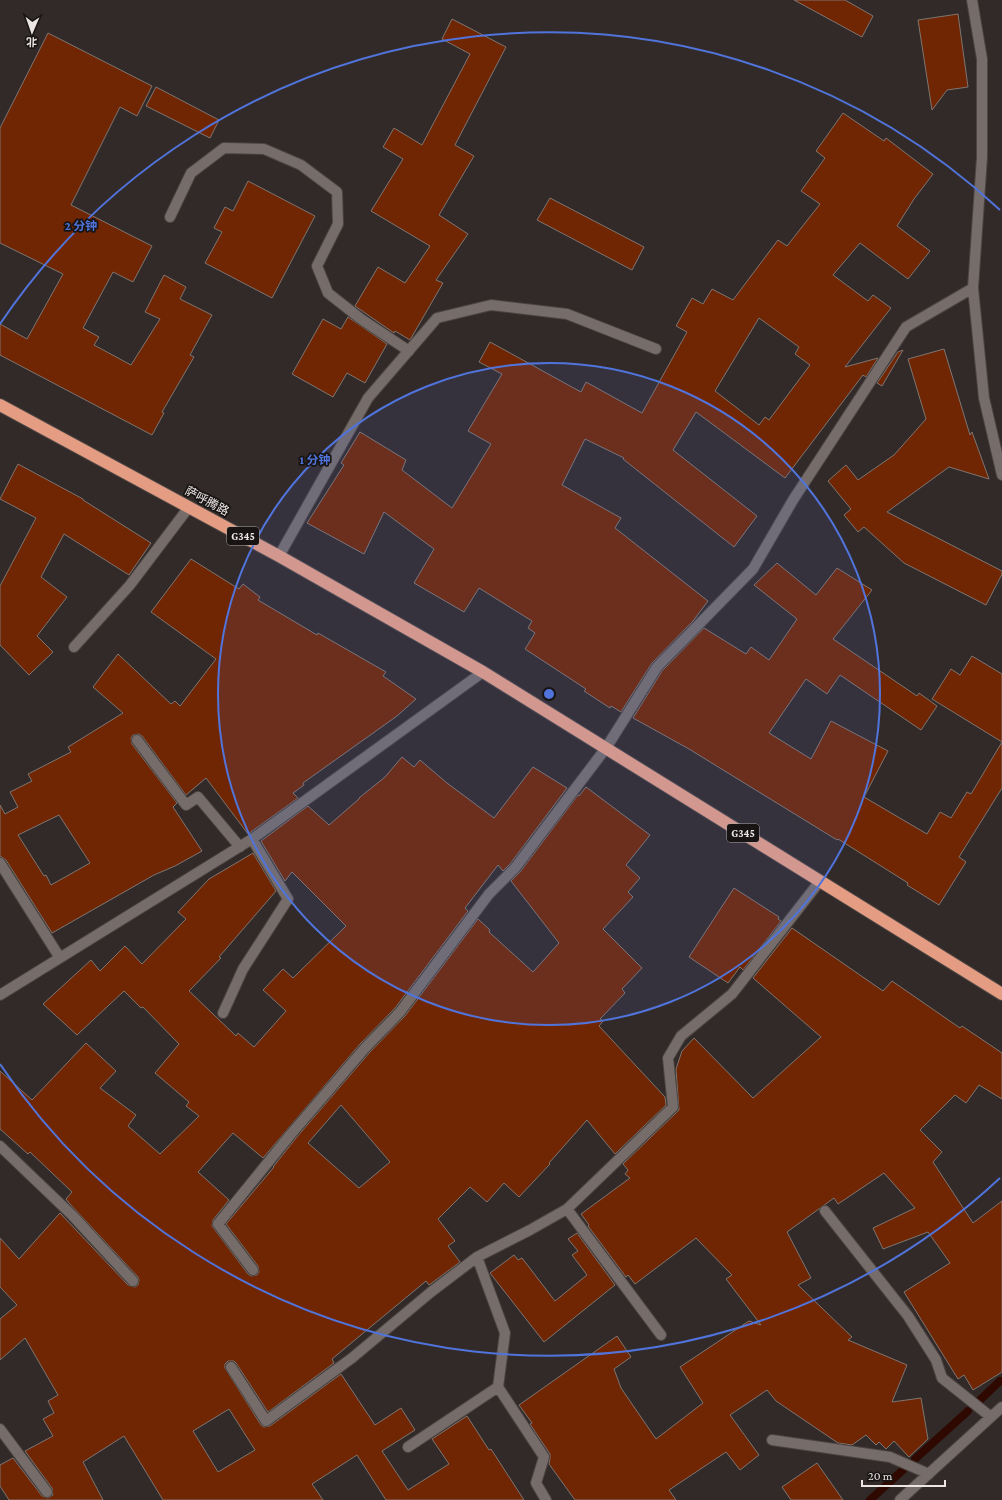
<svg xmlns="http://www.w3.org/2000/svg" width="1002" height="1500" font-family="'Crimson Pro','Noto Sans SC',serif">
<rect width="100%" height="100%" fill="#322a28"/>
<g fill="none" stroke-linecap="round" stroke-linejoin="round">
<path stroke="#2f0800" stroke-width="8" d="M979,1401L1000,1381
M915,1459L968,1411
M870,1500L904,1469"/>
</g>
<path fill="#712603" stroke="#7e7571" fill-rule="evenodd" d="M794,0H845L873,16L862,37Z
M958,14L968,87L947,90L932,110L918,20Z
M452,19L506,47L455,145L474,156L439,215L468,234L436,280L443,283L410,340L395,331L394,333L355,306L378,267L405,283L430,246L371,211L403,159L383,147L394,128L422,145L470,54L442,39Z
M48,33L152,86L137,116L120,107L71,205L152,246L133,282L113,272L83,328L99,337L94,345L131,365L160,319L145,312L164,275L186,287L180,299L212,315L190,355L194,357L162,412L164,413L152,435L0,355V324L27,339L63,274L0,243V128Z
M156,87L219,120L210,138L146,106Z
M843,113L884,141L886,138L933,174L914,199L897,226L930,251L908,279L860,243L833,275L868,301L873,295L891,308L845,367L878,358L866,377L863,375L785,478L696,412L673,450L757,516L734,547L623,459L624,458L585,439L562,485L621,518L615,528L708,601L693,621L652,663L621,712L611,706L610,708L584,691L586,689L525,649L535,633L528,628L532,621L479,588L464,612L414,583L434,549L384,512L364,554L307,523L344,465L341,463L360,432L406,460L402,470L452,508L491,444L468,431L502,374L479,362L490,342L581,392L586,382L642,413L687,332L676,326L692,298L703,304L712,289L733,300L778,240L787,246L820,204L801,191L825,158L816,151ZM759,318L799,347L795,354L810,365L769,420L765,417L759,425L715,391Z
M248,181L315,216L272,298L205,263L222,232L214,228L225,207L233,211Z
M550,198L644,247L632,270L537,220Z
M348,317L387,344L365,383L347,373L333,397L292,374L323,319L341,329Z
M944,349L970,435L972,432L989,479L949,467L887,512L1002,571V574L986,605L904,563L864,527L858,532L844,515L851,509L828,481L846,465L858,480L894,455L926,419L908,359Z
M903,350L882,386L877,383L898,352Z
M18,464L83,499V500L151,543L129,575L64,534L41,577L67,597L37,636L53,652L29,675L0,645V586L36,518L0,499Z
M191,559L239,589L243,584L260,597L258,600L317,635L318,633L386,672L383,676L416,699L397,716L303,783L304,785L293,793L298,798L248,834L206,778L186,795L142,736L139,734L133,735L131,738L132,744L177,803L173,807L202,851L175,866L154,875L52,933L6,860L0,856V805L5,814L18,807L10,792L32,781L28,774L71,752L68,747L123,713L93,687L118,654L171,704L175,701L180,706L216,659L151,612ZM59,815L90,863L51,885L46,875L44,876L18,835Z
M777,563L816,595L837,568L872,590L833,639L917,696L919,693L937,706L921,730L840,675L827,694L806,679L769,733L811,759L831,721L888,751L864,797L927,834L940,812L951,818L967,792L971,794L1002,742V788L959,857L966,862L939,905L907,885L908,883L838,839L837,840L689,749L633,718L662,671L704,628L746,654L751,647L769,660L797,619L754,585Z
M972,656L1002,674V742L932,699L951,669L960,675Z
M402,757L414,767L420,760L447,783L494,818L533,767L567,788L510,864L503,871L498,865L465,908L468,911L395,1008L360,1044L263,1158L233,1133L198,1172L229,1200L213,1220L212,1226L248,1274L251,1276L257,1275L259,1272L258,1266L226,1224L274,1167H273L296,1138L370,1052L405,1016L478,919L490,930L489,932L533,972L559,943L511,881L520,872L578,795L579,796L586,787L650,835L626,865L640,878L628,892L633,897L603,929L642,968L622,989L625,993L600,1019L603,1021L599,1026L665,1097L666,1105L615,1154L587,1120L549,1163L550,1164L519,1197L504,1183L487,1202L470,1187L438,1219L455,1241L448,1246L460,1262L429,1285L426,1281L332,1359L334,1363L268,1412L236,1363L234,1361H228L225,1364V1368L261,1425L264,1427L270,1426L341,1374L375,1425L401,1408L415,1430L382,1451L408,1490L449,1464L432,1439L467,1416L489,1450L491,1449L524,1500H386L357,1455L312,1484L323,1500H163L124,1436L83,1462L103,1500H9L0,1486V1465L13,1458L42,1496L48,1498L53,1495L52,1488L25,1451L53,1436L43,1419L54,1413L48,1401L58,1395L25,1338L0,1360V1319L17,1305L0,1287V1238L19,1259L60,1213L128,1285L135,1287L138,1285L139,1280L138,1277L69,1203L66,1199L72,1192L30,1152L28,1154L0,1129V1071L32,1100L86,1043L116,1071L100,1088L136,1115L128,1126L160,1154L199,1116L186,1106L189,1102L155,1073L179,1044L143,1007L141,1008L124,991L77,1035L43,1004L91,960L100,971L125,946L142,964L186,919L178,912L209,879L253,853L276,891L219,957L221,958L189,991L236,1036L238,1033L254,1047L286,1011L263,990L283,969L293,978L346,926L292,872L285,881L261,841L308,806L329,825L359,799V798L385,777ZM341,1105L390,1162L359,1188L308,1143ZM229,1409L255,1450L218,1472L193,1431Z
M734,888L779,917L778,919L781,921L743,970L740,967L728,983L689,957Z
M792,928L883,991L892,981L960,1028L962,1026L1002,1053V1099L979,1085L966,1103L955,1095L920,1130L942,1152L933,1162L973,1223L1002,1201V1372L973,1390L964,1375L958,1379L904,1292L950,1263L928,1232L883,1249L873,1228L915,1208L884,1173L838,1204L834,1198L787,1232L811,1278L798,1285L852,1337L848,1340L907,1365L892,1402L921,1398L928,1439L909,1457L894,1441L886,1449L879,1442L876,1445L866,1435L852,1445L838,1443L776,1401L767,1390L730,1415L759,1455L740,1470L726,1452L669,1490L676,1500H575L549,1464L550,1459V1454L530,1424L532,1423L519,1405L617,1336L631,1357L614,1369L621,1388L656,1439L703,1403L680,1367L749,1321L761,1325L726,1279L732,1275L696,1238L635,1284L628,1275L626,1277L588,1226L589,1225L581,1214L630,1178L625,1174L628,1170L623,1164L679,1110L676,1069L682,1051L694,1038L753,1098L821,1037L753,978Z
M577,1233L615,1285L544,1342L490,1273L514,1255L518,1260L522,1258L555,1301L587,1275L572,1255L578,1251L568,1239Z
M817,1463L843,1500H791L782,1487Z"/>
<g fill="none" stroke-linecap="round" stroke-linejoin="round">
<g stroke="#4c4543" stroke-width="12">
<path id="minor" d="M972,0L982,59V157L973,288L984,398L1002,475
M170,217L191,173L224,148L264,149L301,165L337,192L338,224L317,266L328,293L361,319L409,351
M279,556L368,398L437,318L491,305L567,314L656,349
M74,647L130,585L189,507
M137,740L186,805L198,797L240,847
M0,863L60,958
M0,995L252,839L483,672
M223,1013L243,969L288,899L252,839
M0,1146L72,1215L133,1281
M567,1209L661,1335
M825,1211L908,1316L936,1360L942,1378L991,1417
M477,1257L505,1333L498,1387L544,1457L536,1483L546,1500
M253,1270L218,1224L291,1134L365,1048L400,1012L489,894L515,868L606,748L657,667L753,569L793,500L906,327L973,288
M231,1367L266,1421L352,1358L431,1292L477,1257L530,1230L567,1209L673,1107L668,1058L681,1036L732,994L820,881
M0,1429L47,1492
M772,1440L890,1457L929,1474
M408,1447L498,1387
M900,1500L1002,1407"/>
</g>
<g stroke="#4c4543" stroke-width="14">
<path id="highway" d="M0,405L279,556L483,672L1002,994"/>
</g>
<use href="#minor" stroke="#766d6a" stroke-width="10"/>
<use href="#highway" stroke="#e49d83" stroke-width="12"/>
</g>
<circle cx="549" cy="694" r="331" fill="#5074db" fill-opacity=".12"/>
<g fill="none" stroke="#5074db" stroke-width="2">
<circle cx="549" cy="694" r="331"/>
<path d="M1000 1178A662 662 0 0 1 0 1064M0 324A662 662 0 0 1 1000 210"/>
</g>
<g text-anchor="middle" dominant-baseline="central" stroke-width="3.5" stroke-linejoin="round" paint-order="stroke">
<g fill="#171413" stroke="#aba6a5" stroke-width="1">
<rect x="227" y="527" width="32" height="18" rx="3"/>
<rect x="727" y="824" width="32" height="18" rx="3"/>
</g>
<g font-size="11" font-weight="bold" fill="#ebe5e4">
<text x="243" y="536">G345</text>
<text x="743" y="833">G345</text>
</g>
<g font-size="12" fill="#ebe5e4" stroke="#171413">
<text transform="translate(207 501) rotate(28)">萨呼腾路</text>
</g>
</g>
<circle cx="549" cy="694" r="6" fill="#5074db" stroke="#171413" stroke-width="2"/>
<g font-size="12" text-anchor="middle" font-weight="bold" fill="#5074db" stroke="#171413" stroke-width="3.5" stroke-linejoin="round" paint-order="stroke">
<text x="81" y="230">2 分钟</text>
<text x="315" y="464">1 分钟</text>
</g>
<g transform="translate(32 32) rotate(182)" stroke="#171413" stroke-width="3" paint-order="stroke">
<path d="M0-3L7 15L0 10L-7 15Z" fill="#ebe5e4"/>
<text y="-6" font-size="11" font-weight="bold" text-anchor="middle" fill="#ebe5e4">北</text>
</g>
<path d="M862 1480v6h83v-6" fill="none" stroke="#ebe5e4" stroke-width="2"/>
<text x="868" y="1480" font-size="12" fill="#ebe5e4" stroke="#171413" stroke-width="3" paint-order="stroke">20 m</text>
</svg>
